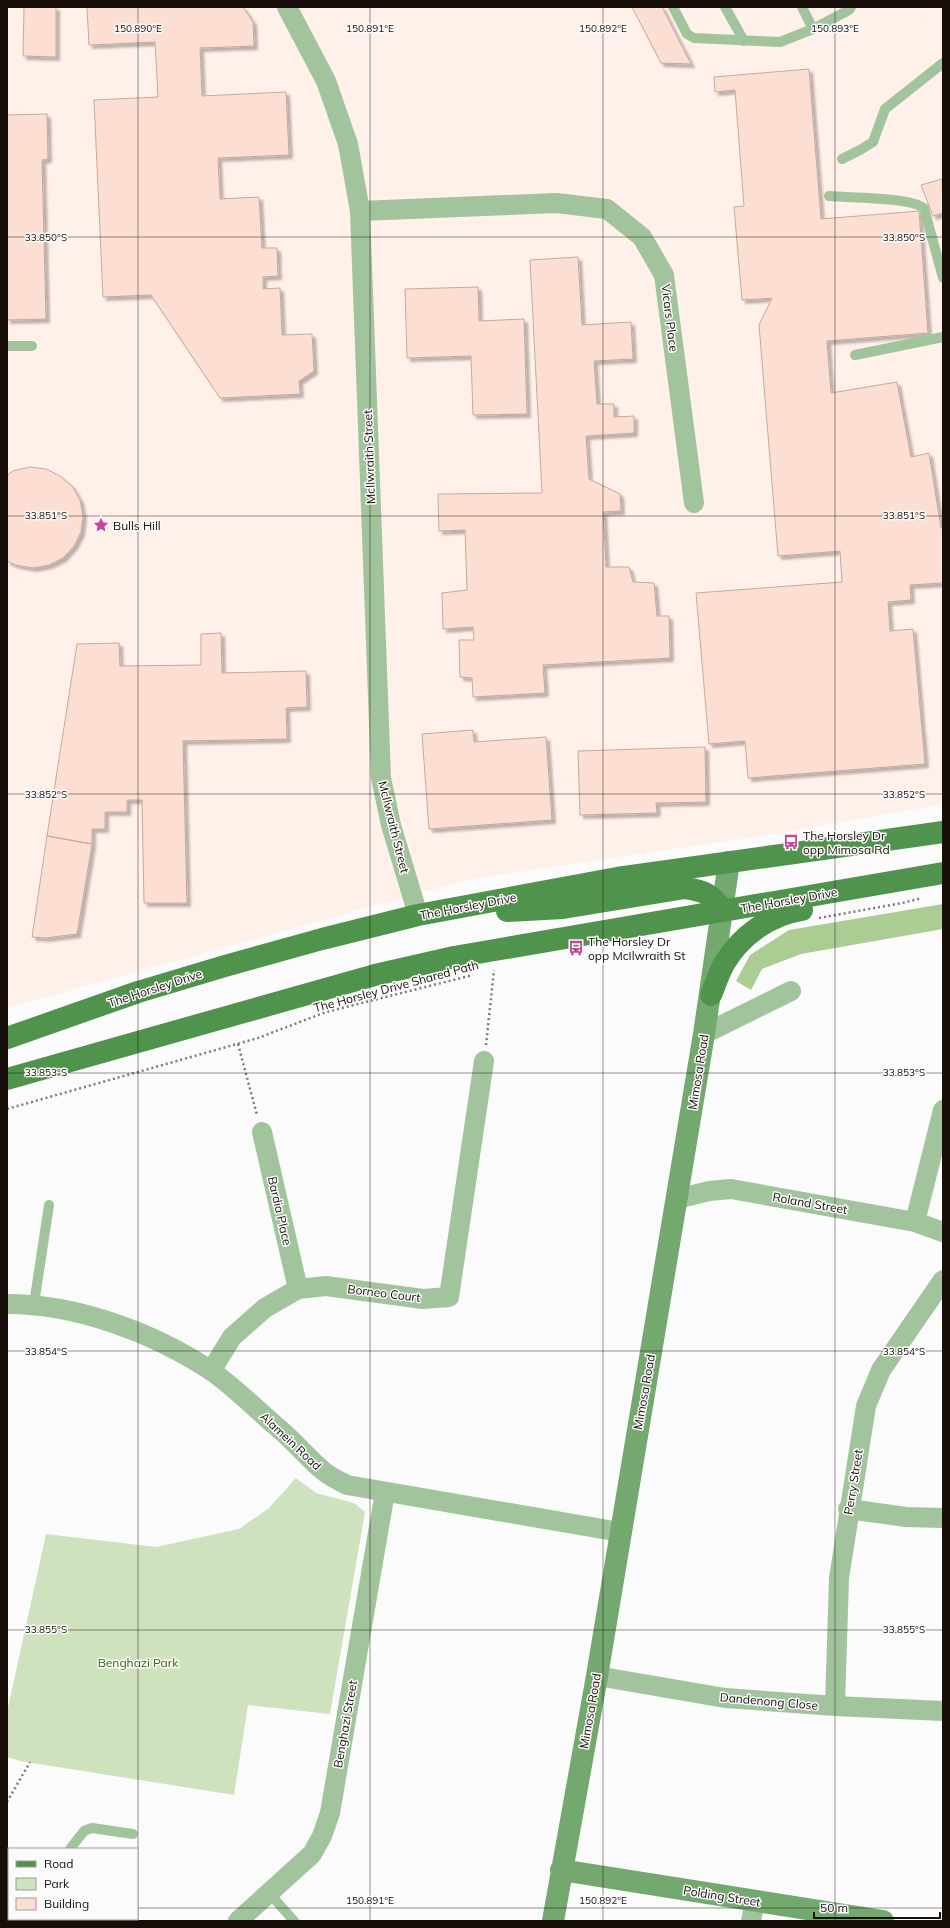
<svg xmlns="http://www.w3.org/2000/svg" width="950" height="1928" font-family="Mulish,sans-serif">
<defs>
<filter id="shadow"><feDropShadow dx="3.5" dy="3.5" stdDeviation="1" flood-color="#0004"/></filter>
</defs>
<rect width="100%" height="100%" fill="#fbfbfb"/>
<path fill="#fff0e9" d="M7,7H943V804L768,835L471,879L7,1008Z"/>
<path fill="#cee2be" d="M296,1478L316,1493L354,1503L365,1512L330,1714L248,1705L234,1795L20,1761L7,1757V1712L46,1534L156,1547L239,1529L269,1508Z"/>
<path fill="#abcc92" d="M943,904V929L801,954L762,969L751,990L736,981L750,955L789,930Z"/>
<path fill="#fcdfd2" stroke="#c4a99c" filter="url(#shadow)" d="M24,7H56V57L23,56Z
M87,7H243L253,22L254,46L200,48L202,96L286,92L289,155L218,158L220,199L259,197L262,248H277L278,276L263,277V289L280,288L282,335L312,334L314,371L299,381L300,394L220,398L151,295L103,297L94,100L158,97L155,42L89,45Z
M632,7H662L691,64L661,63Z
M809,69L821,219L919,211L928,333L827,341L831,393L897,382L911,457L929,453L941,528H943V583L910,585L911,600L888,602L890,631L913,629L925,764L748,778L745,741L709,744L696,593L842,582L840,551L778,556L759,325L772,298L742,300L734,207L744,206L735,90L715,92L714,77Z
M47,114L48,159L42,160L46,319L7,320V115Z
M942,179L943,213L933,216L921,185Z
M578,257L582,325L631,322L633,359L594,361L597,404H614V417L634,416V433L586,436L589,479L620,494L621,511L603,512L606,567H629L633,582L654,583L657,616H669L670,658L543,665L545,693L473,697L472,678L460,677L459,640H474L473,627L443,629L442,593L467,590L465,530L439,531L438,494L542,493L530,260Z
M478,287L479,321L524,319L527,414L473,415L471,356L407,358L405,289Z
M30,467L46,469L60,476L72,486L80,500L83,516L81,532L74,546L63,558L49,565L33,568L16,565L7,561V475L13,471Z
M221,633L222,673L306,671L307,707L286,708L287,739L183,741L187,903H144L142,800H127V812H105V829H92V844L47,836L77,644L119,643L120,666L201,665V634Z
M473,730L474,742L546,737L552,820L429,829L422,734Z
M705,747L706,802L656,803L657,813L580,815L578,751Z
M47,836L92,844L77,934L45,938L32,937Z"/>
<g fill="none" stroke-linecap="round" stroke-linejoin="round">
<path stroke="#7e7977" stroke-width="2.5" stroke-dasharray="2 3" stroke-linecap="butt" d="M819,918L902,903L922,898
M238,1044L257,1115
M486,1045L494,970
M7,1109L258,1038L326,1012L473,975
M7,1802L30,1762"/>
<path stroke="#a1c49d" stroke-width="10" d="M673,7L687,34L694,38L780,42L813,29
M725,7L744,41
M802,7L813,29L849,10L851,7
M842,159L860,150L873,142L885,109L943,63
M829,196C850,198 909,197 924,208L943,278
M7,346H32
M855,355L943,337
M34,1304L49,1205
M70,1849L84,1831L92,1828L133,1834
M7,1868H9
M270,1894L294,1921"/>
<path stroke="#a1c49d" stroke-width="20" d="M287,7L326,81L348,144L360,211L381,778L391,825L418,915
M360,211L556,203L607,209L642,237L664,275L694,503
M704,1034L791,991
M262,1132L298,1289
M677,1199L709,1191L731,1189L915,1222L943,1232
M915,1222L943,1110
M7,1304C76,1304 152,1332 210,1370C232,1385 256,1409 277,1427C293,1440 306,1456 321,1469C328,1476 338,1480 347,1485L620,1532
M211,1371L232,1337L265,1308L298,1289L326,1286L423,1299L449,1297L484,1061
M848,1509L906,1517L943,1518
M597,1676L725,1698L835,1706L943,1711
M835,1706L839,1578L866,1406L881,1370L943,1280
M238,1921L312,1854L322,1836L330,1813L385,1492
M751,1921L755,1902"/>
<path stroke="#73a86f" stroke-width="22" d="M561,1870L883,1921
M553,1921L597,1676L704,1034L729,862"/>
<path stroke="#50934c" stroke-width="22" d="M507,911L563,908L685,888C705,891 712,894 723,911
M711,995C715,985 719,973 724,964C741,935 770,915 802,910
M7,1038L138,992L225,966L322,939L418,915L617,878L943,832
M7,1079L375,975L454,957L943,873"/>
</g>
<path fill="none" stroke="#170e09" stroke-width="1" stroke-opacity="0.45" d="M138,7V1921M370,7V1921M603,7V1921M835,7V1921M7,237H943M7,516H943M7,794H943M7,1073H943M7,1351H943M7,1630H943M7,1908H9M137,1908H943"/>
<defs>
<g id="sight-bare" transform="scale(1.2)"><path d="M0-6L1.8-2.2L6-1.7L2.9 1.2L3.7 5.4L0 3.3L-3.7 5.4L-2.9 1.2L-6-1.7L-1.8-2.2Z" fill="#c44899" stroke="#fbfbfb" stroke-width="2.5" paint-order="stroke"/></g>
<g id="bus-bare" transform="scale(1.2)"><path d="M-5-6H5V4H4V6H2V4H-2V6H-4V4H-5ZM-3.5-4V0h7V-4ZM-3.5 1.2v1.5H-2V1.2ZM2 1.2v1.5H3.5V1.2Z" fill="#c44899" stroke="#fbfbfb" stroke-width="2.5" paint-order="stroke"/></g>
</defs>
<g fill-rule="evenodd">
<use href="#sight-bare" x="101" y="525"/>
<use href="#bus-bare" x="791" y="842"/>
<use href="#bus-bare" x="576" y="948"/>
</g>
<g text-anchor="middle" dominant-baseline="central" stroke-width="3" stroke-linejoin="round" paint-order="stroke">
<g font-size="12" fill="#170e09" stroke="#fbfbfb">
<text transform="translate(670 318) rotate(83)">Vicars Place</text>
<text transform="translate(369 457) rotate(-92)">McIlwraith Street</text>
<text transform="translate(394 827) rotate(76)">McIlwraith Street</text>
<text transform="translate(789 900) rotate(-10)">The Horsley Drive</text>
<text transform="translate(468 906) rotate(-11)">The Horsley Drive</text>
<text transform="translate(396 986) rotate(-15)">The Horsley Drive Shared Path</text>
<text transform="translate(155 988) rotate(-18)">The Horsley Drive</text>
<text transform="translate(698 1072) rotate(-81)">Mimosa Road</text>
<text transform="translate(810 1203) rotate(10)">Roland Street</text>
<text transform="translate(280 1211) rotate(77)">Bardia Place</text>
<text transform="translate(384 1293) rotate(7)">Borneo Court</text>
<text transform="translate(644 1392) rotate(-80)">Mimosa Road</text>
<text transform="translate(291 1441) rotate(43)">Alamein Road</text>
<text transform="translate(853 1482) rotate(-81)">Perry Street</text>
<text transform="translate(769 1701) rotate(5)">Dandenong Close</text>
<text transform="translate(590 1711) rotate(-80)">Mimosa Road</text>
<text transform="translate(345 1724) rotate(-80)">Benghazi Street</text>
<text transform="translate(722 1896) rotate(9)">Polding Street</text>
</g>
<g font-size="12" fill="#170e09" stroke="#fbfbfb" text-anchor="start">
<text x="113" y="525">Bulls Hill</text>
<text x="803" y="835">The Horsley Dr<tspan x="803" dy="14">opp Mimosa Rd</tspan></text>
<text x="588" y="941">The Horsley Dr<tspan x="588" dy="14">opp McIlwraith St</tspan></text>
</g>
<g font-size="12" fill="#3a600c" stroke="#fbfbfb">
<text x="138" y="1662">Benghazi Park</text>
</g>
</g>
<g font-size="10" text-anchor="middle" fill="#170e09" stroke="#fbfbfb" stroke-width="3" stroke-linejoin="round" paint-order="stroke">
<text x="138" y="32">150.890°E</text>
<text x="370" y="32">150.891°E</text>
<text x="603" y="32">150.892°E</text>
<text x="835" y="32">150.893°E</text>
<text x="46" y="241">33.850°S</text>
<text x="904" y="241">33.850°S</text>
<text x="46" y="519">33.851°S</text>
<text x="904" y="519">33.851°S</text>
<text x="46" y="798">33.852°S</text>
<text x="904" y="798">33.852°S</text>
<text x="46" y="1076">33.853°S</text>
<text x="904" y="1076">33.853°S</text>
<text x="46" y="1355">33.854°S</text>
<text x="904" y="1355">33.854°S</text>
<text x="46" y="1633">33.855°S</text>
<text x="904" y="1633">33.855°S</text>
<text x="370" y="1904">150.891°E</text>
<text x="603" y="1904">150.892°E</text>
</g>
<rect width="950" height="1928" fill="none" stroke="#170e09" stroke-width="16"/>
<rect x="8" y="1848" width="130" height="72" fill="#fbfbfb" stroke="#a09c9a"/>
<rect x="16" y="1861" width="20" height="6" fill="#50934c" stroke="#a09c9a"/>
<text x="44" y="1868" font-size="12" fill="#170e09">Road</text>
<rect x="16" y="1878" width="20" height="12" fill="#cee2be" stroke="#a09c9a"/>
<text x="44" y="1888" font-size="12" fill="#170e09">Park</text>
<rect x="16" y="1898" width="20" height="12" fill="#fcdfd2" stroke="#a09c9a"/>
<text x="44" y="1908" font-size="12" fill="#170e09">Building</text>
<path d="M814 1912v6h126v-6" fill="none" stroke="#170e09" stroke-width="2"/>
<text x="820" y="1912" font-size="12" fill="#170e09" stroke="#fbfbfb" stroke-width="3" paint-order="stroke">50 m</text>
</svg>
